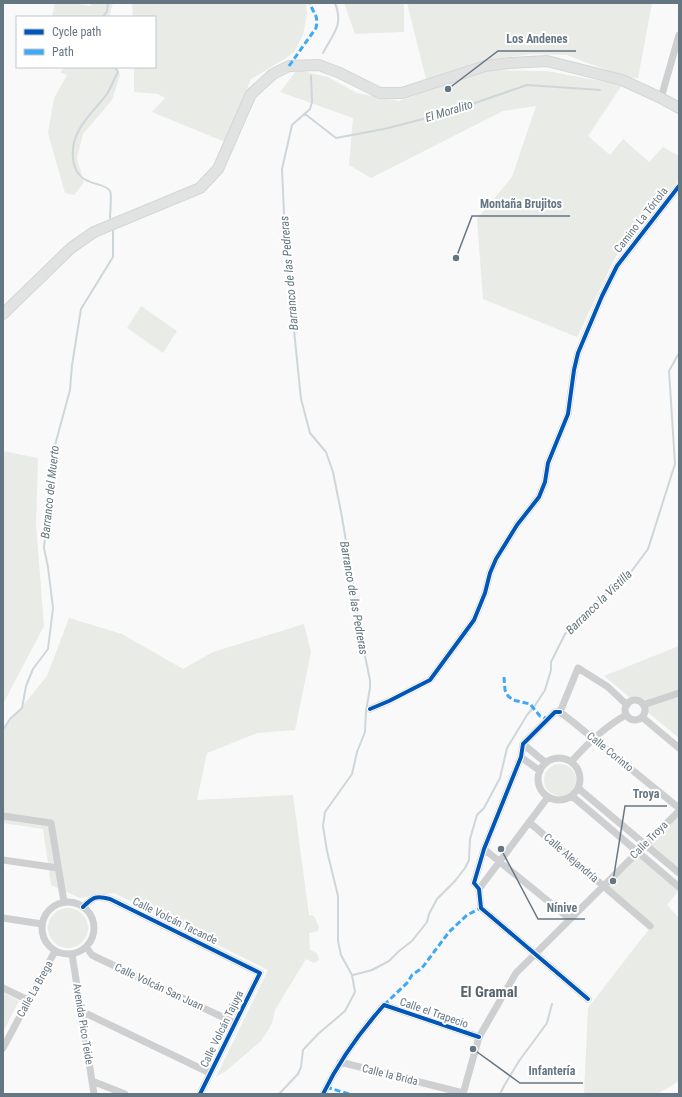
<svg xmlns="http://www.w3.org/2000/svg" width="682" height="1097" font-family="'Roboto Condensed',sans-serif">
<rect width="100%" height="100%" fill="#f9f9f9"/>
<path fill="#e8ebe6" d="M55,3H73L91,6V3H113L109,17H52Z
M132,3H306L307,14L303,35L294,52L283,60L251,79L225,142L152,112L165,98L158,94L134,92V67H155V17H133Z
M344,3H404V32L355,34Z
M407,3H652L638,78H627L567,55L532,54L483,60L426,79Z
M65,67H117L120,75L112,100L83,134L77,158L84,183L74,195L65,193L48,133L54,98L67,75L60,72Z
M297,70L328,77L357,93L399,101L484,70L547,71L622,85L588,136L610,155L623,139L649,162L663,147L679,156V179L615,258L577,337L483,299L477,219L512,177L536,106L503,111L371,178L349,165L353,118L280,92Z
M141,306L177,331L163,353L127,328Z
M3,451L38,458L36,525L44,626L3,704Z
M69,618L122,634L183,669L213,652L304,624L311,652L295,730L257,733L207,753L197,800L293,795L309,915L314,916L319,927L318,931L309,933L310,950L317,953L319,960L314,963L306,959L275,1010L272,1024L261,1041L226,1071L216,1077L268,970L114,893L80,898L51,885L43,829L3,823V730L47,676Z
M679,646V738L604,676Z
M544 780a16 16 0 1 1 32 0a16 16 0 1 1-32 0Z
M675,815L679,819V873L645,844Z
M637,852L679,890L667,905L679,918V1081L657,1094H584L588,1008L656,920L650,926L603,886Z
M48 928a20 20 0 1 1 40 0a20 20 0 1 1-40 0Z
M3,993L19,1001L3,1032Z"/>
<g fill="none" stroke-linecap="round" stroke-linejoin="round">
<path stroke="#ced6d9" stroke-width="2" d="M103,17L107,11L108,3
M323,53C333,34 344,25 335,3
M305,114L336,138L384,129L443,114L527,85L600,90
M110,218C110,213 112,194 110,191C105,184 95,185 88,181C69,173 70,146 79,130C86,117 98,106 107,94C111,87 114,79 118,72L115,67
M3,730L10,719L22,708L26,686L33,669L48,649L53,608L48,567L44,548L46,527L53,477L54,449L70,390L72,365L81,309L113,257V228
M353,975L372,970L389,961L399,951L412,941L427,922L429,914L437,899L455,881L465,868L469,860L470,839L477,815L484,808L500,778L507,748L527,715L534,707L545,690L551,670V662L565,634L600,598L628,576L648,549L675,464L669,371L679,353
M279,1094L298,1074L301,1067L303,1050L318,1034L345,1011L355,992L352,975L341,955L338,941V896L327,851L323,826L325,812L352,774L357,752L365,732L366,711L370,688V680L357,617L356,602L342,517L333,472L326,452L310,433L301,399L288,271V250L284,214L282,169L292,125L310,109L312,102L311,76
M500,1094L504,1086L519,1061L547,1023L552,1004"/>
<g stroke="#d5d6d7" stroke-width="12">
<path id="secondary" d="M3,314L71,248L94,232L200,188L218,169L251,94L273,74L289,66L319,65L340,73L380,93H402L485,66L510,63L547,61L622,80L661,98L679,108"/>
</g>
<path stroke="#cecfd0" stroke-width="7" d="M661,98L679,35
M625 710a10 10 0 1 1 20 0a10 10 0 1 1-20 0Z
M643,705L679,693
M370,709L389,701L430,680L474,620L485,593L490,573L496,559L517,525L539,497L545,482L548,463L568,414L574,370L578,353L602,296L617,266L679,186
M560,712H555L523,744L521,757L484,849L474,883L479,889L481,908L588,999
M560,712L573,722L679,808
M560,712L578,668L608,687L627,705
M642,717L679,748
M523,744L546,763
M521,757L540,771
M538 779a21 21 0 1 1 42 0a21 21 0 1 1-42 0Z
M571,762C587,744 604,727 626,715
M578,788L679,873
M572,796L679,887
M3,816L51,823L64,902
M529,822L650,926
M484,849L570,919
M3,860L58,868
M479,889L548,797
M42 928a26 26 0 1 1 52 0a26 26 0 1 1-52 0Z
M83,907C93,897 96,895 110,899L260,973L200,1094
M3,918L42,924
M86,947L92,955L98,958L235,1023
M72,954L94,1094
M3,988L28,1000
M81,1011L210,1073
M3,1048L55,951
M340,1062L463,1093
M92,1081L125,1094
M323,1094C339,1061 360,1032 384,1005L479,1037
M463,1094L479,1037L516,973L679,811"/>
<use href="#secondary" stroke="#e1e2e2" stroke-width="10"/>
<path stroke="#3fa9f5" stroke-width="3" stroke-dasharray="6 3" stroke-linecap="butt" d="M289,66L316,28C319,14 313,14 310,3
M504,677L505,690L508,696L513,700L530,704L540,716L548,719
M384,1005L408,982L412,975L422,968L449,932L467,915L481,908
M326,1087L349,1094"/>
<g stroke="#fff" stroke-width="6">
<path id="cycleway" d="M370,709L389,701L430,680L474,620L485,593L490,573L496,559L517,525L539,497L545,482L548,463L568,414L574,370L578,353L602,296L617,266L679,186
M560,712H555L523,744L521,757L484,849L474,883L479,889L481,908L588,999
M83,907C93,897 96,895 110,899L260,973L200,1094
M323,1094C339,1061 360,1032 384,1005L479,1037"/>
</g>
<use href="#cycleway" stroke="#0057b8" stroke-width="4"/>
</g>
<g text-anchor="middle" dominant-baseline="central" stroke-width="4" stroke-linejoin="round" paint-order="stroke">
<g font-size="11" fill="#657683" stroke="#fff">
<text transform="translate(641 220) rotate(-52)">Camino La Tórtola</text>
<text transform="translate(610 752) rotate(39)">Calle Corinto</text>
<text transform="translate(649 840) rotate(-45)">Calle Troya</text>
<text transform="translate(571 858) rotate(41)">Calle Alejandría</text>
<text transform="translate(175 921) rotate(26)">Calle Volcán Tacande</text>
<text transform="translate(159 987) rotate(25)">Calle Volcán San Juan</text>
<text transform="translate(35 989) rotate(-61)">Calle La Brega</text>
<text transform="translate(434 1013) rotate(19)">Calle el Trapecio</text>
<text transform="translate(83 1024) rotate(81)">Avenida Pico Teide</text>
<text transform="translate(222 1029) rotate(-64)">Calle Volcán Tajuya</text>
<text transform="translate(390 1075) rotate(14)">Calle la Brida</text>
</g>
<g font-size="12" font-style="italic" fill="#60757c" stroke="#fff">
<text transform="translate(449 111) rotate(-17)">El Moralito</text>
<text transform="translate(289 273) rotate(-95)">Barranco de las Pedreras</text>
<text transform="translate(50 492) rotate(-84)">Barranco del Muerto</text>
<text transform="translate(354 598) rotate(80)">Barranco de las Pedreras</text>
<text transform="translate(599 602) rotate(-44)">Barranco la Vistilla</text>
</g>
<g font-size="15" font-weight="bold" fill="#57646e" stroke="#fff">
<text x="489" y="992">El Gramal</text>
</g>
</g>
<path fill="none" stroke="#657683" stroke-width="1.5" d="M448 89L498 51H576M456 258L472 216H570M613 881L625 806H667M501 849L538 919H585M473 1049L520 1083H583"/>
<g fill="#657683" stroke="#fff" stroke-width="1.5">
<circle cx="448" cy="89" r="4"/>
<circle cx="456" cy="258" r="4"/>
<circle cx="613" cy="881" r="4"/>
<circle cx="501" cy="849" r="4"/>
<circle cx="473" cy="1049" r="4"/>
</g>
<g font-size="12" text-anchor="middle" font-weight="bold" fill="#657683" stroke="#fff" stroke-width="4" stroke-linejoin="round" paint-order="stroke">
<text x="537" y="43">Los Andenes</text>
<text x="521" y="208">Montaña Brujitos</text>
<text x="646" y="798">Troya</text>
<text x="562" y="912">Nínive</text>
<text x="552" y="1075">Infantería</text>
</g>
<rect width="682" height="1097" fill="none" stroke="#657683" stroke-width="8"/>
<rect x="16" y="16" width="140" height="52" fill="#ffffff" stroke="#c1c8cd"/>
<rect x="24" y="29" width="20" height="6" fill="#0057b8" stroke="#c1c8cd"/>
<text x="52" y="36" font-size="12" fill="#657683">Cycle path</text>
<rect x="24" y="49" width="20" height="6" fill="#3fa9f5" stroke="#c1c8cd"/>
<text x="52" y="56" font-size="12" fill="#657683">Path</text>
</svg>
